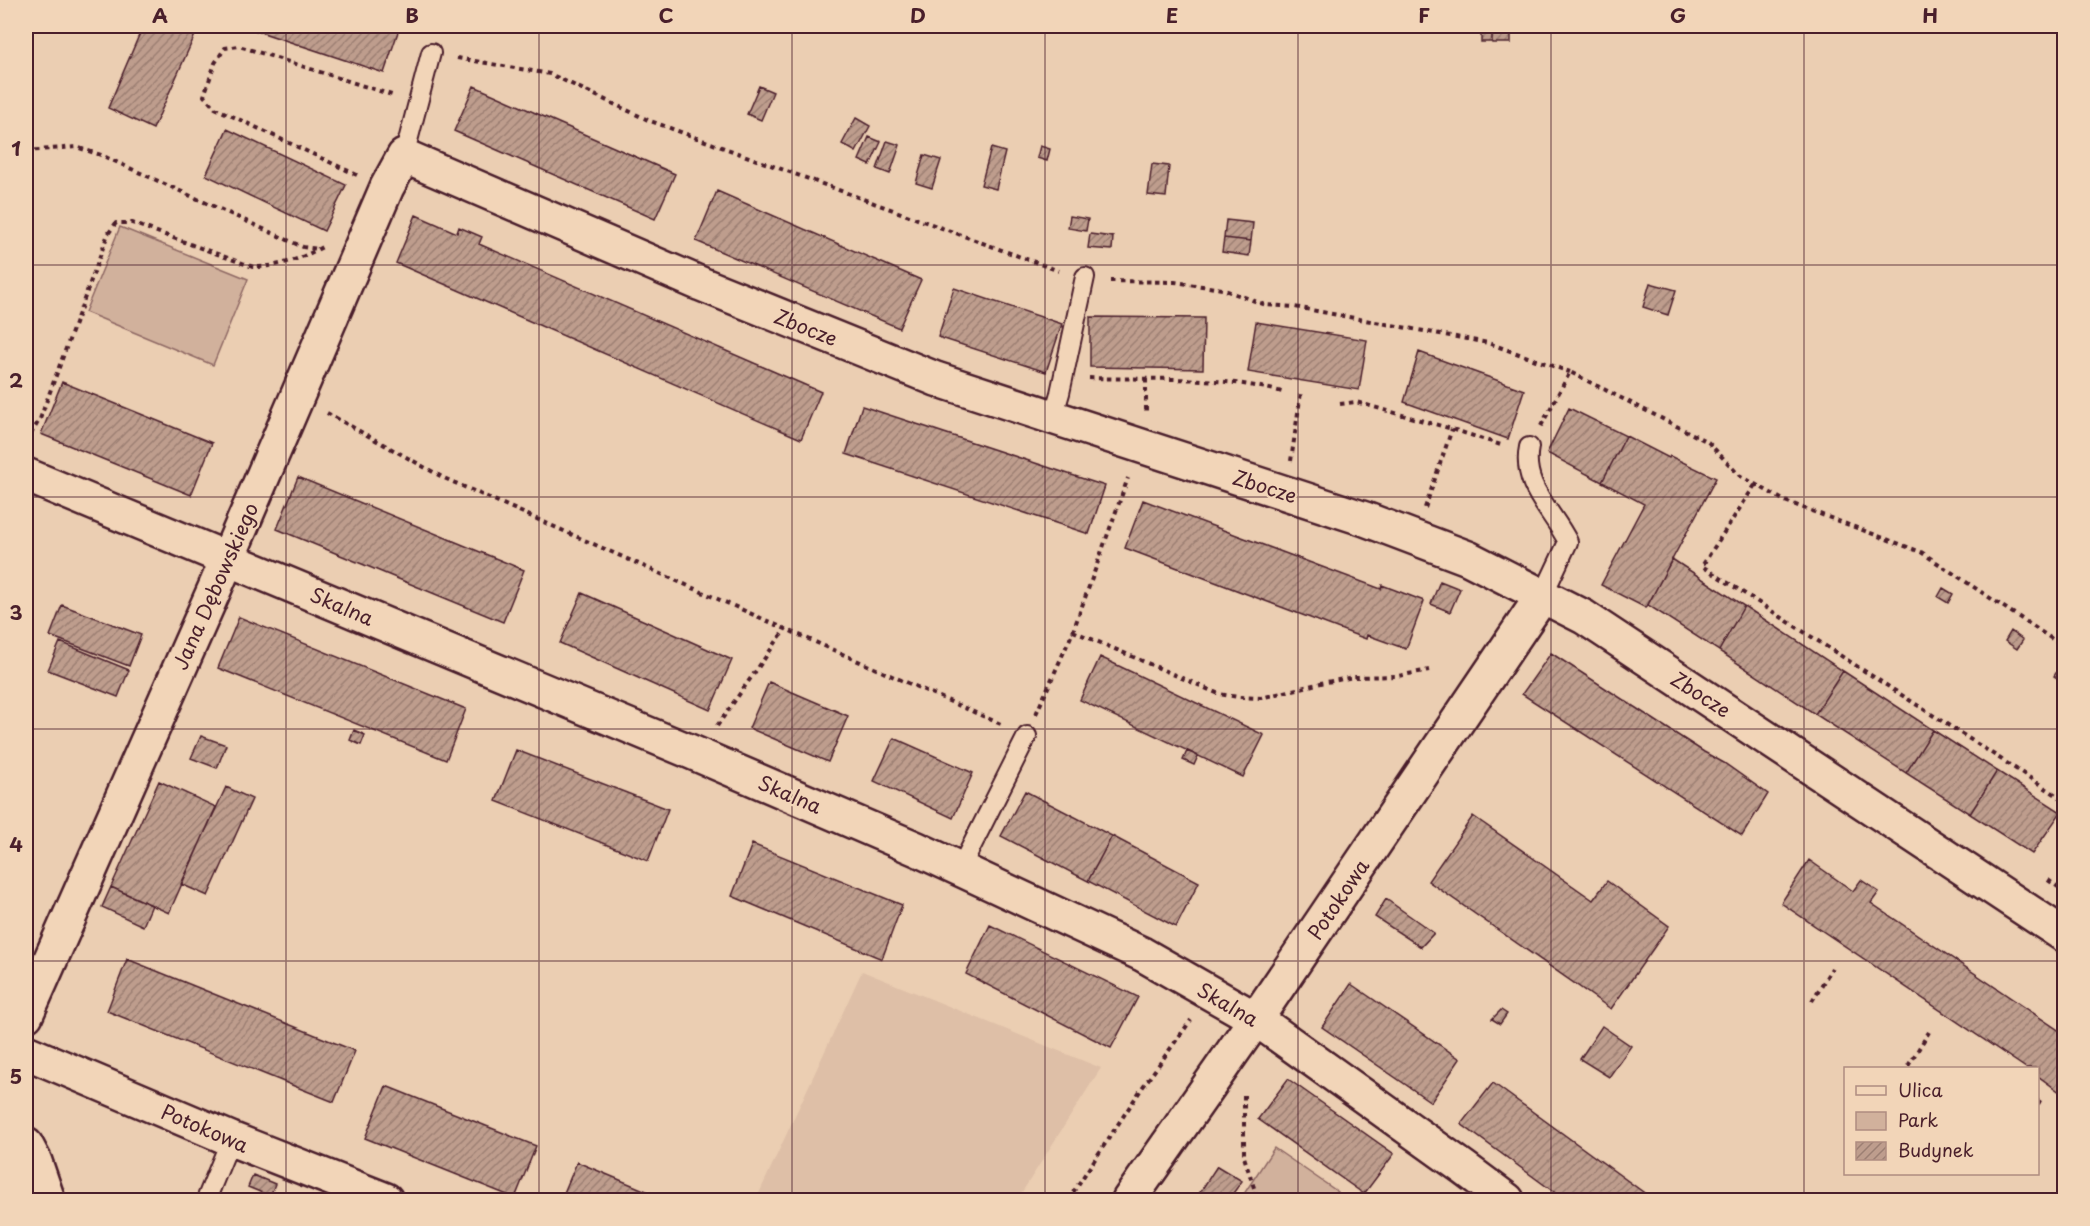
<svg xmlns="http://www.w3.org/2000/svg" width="2090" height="1226" font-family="'Playpen Sans',sans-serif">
<defs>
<pattern id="building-hatch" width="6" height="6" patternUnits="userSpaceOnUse" patternTransform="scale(1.5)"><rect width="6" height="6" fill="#be9d8d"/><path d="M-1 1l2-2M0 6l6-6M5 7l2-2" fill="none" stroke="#9c7f73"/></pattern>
</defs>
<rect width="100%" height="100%" fill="#ebceb2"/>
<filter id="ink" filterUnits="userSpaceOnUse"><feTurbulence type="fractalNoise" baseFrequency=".0167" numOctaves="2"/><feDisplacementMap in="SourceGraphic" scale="12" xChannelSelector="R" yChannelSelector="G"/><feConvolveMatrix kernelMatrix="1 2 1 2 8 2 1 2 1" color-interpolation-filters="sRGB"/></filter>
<g filter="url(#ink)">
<path fill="#debfa7" d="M862,971L1101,1068L1017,1200H756Z"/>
<path fill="#d1b19c" stroke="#8e6864" stroke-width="1.5" d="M120,227L248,279L213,365L85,312Z
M1274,1148L1338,1192L1334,1200H1240Z"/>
<path fill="url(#building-hatch)" stroke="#4a1f2b" stroke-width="1.5" d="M143,26H199L153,129L108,108Z
M242,26H400L384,73Z
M1481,29H1492V42H1481Z
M1492,29H1511V43H1492Z
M474,86L675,174L655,219L454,131Z
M759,86L773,92L761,120L747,114Z
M856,118L870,126L856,152L842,144Z
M227,129L346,185L324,231L206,175Z
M869,137L881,142L870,165L859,160Z
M887,141L900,145L890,174L877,169Z
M1040,146L1050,149L1047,161L1037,158Z
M991,148L1005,152L996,189L981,185Z
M924,155L941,160L932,188L916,183Z
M1152,164L1169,166L1166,197L1148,195Z
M717,191L921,280L899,328L696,241Z
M416,215L457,233L459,227L482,237L479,244L821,392L801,439L396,263Z
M1070,216L1088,219L1086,231L1068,228Z
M1226,220L1253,223L1251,241L1224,238Z
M1090,234L1113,237L1112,250L1088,248Z
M1224,238L1251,241L1249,256L1222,252Z
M1650,283L1676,290L1668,315L1643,307Z
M954,288L1062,324L1046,372L938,337Z
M1090,317L1204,318L1203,369L1090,367Z
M1256,322L1367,340L1359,390L1248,372Z
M1419,352L1524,390L1508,439L1404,402Z
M62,382L212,443L191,495L41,434Z
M862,406L1105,486L1089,534L846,454Z
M1569,408L1626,436L1602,482L1547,453Z
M1626,436L1669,458L1670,456L1716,478L1646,608L1601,585L1644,504L1602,482Z
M298,477L524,570L503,622L277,529Z
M1143,500L1381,589L1382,585L1424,601L1406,649L1367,635L1366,639L1125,548Z
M1672,559L1744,606L1719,651L1648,605Z
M1440,581L1460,589L1450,612L1431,604Z
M1943,588L1953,594L1948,603L1938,597Z
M582,593L732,660L710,710L560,643Z
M62,605L141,635L129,666L50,636Z
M1744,606L1843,671L1815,714L1719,651Z
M239,617L466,709L446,760L218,668Z
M2011,631L2023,640L2017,649L2005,641Z
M60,642L129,670L118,697L48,670Z
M1551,653L1704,752L1724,763L1768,794L1742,836L1522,694Z
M1100,657L1264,735L1243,777L1080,700Z
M2061,665L2064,667L2063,682L2054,676Z
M1843,671L1933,730L1906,773L1815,714Z
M769,682L848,716L828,762L749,728Z
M354,730L365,735L361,745L350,740Z
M1933,730L1997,771L1970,814L1906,773Z
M201,736L226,745L217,768L191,758Z
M894,738L973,773L953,818L874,781Z
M516,750L668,809L648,861L496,801Z
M1187,751L1198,756L1194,765L1183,760Z
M1997,771L2061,812L2032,854L1970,814Z
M159,781L216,807L169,913L111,887Z
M226,787L252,799L208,896L181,884Z
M1025,791L1112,836L1088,881L1001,836Z
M1473,816L1593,900L1607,881L1669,926L1611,1009L1428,881Z
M1112,836L1199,882L1176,927L1088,881Z
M752,844L902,905L882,959L732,896Z
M1809,860L1853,891L1861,880L1879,892L1871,903L2064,1034V1095L2038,1076V1068H2026L1781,903Z
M111,887L152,905L143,926L102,907Z
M1386,899L1434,933L1421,947L1375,917Z
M990,925L1138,997L1111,1048L966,974Z
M127,959L355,1051L334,1102L107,1011Z
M1351,984L1460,1059L1431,1102L1322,1027Z
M1501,1010L1507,1014L1500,1024L1492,1019Z
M1602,1026L1631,1046L1609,1077L1580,1059Z
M1288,1079L1394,1154L1364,1194L1258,1119Z
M1493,1083L1654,1200H1565L1461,1124Z
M386,1086L536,1146L515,1198L365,1138Z
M577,1162L668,1200H561Z
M1217,1166L1242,1181L1228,1200H1195Z
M253,1175L275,1184L270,1196L248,1187Z"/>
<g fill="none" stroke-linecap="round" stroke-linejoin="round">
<g stroke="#4a1f2b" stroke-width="22">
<path id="lane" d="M404,156L431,53
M1053,417L1060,393L1085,277
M1529,447C1521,486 1553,511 1568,542L1543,595
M960,869L1027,736
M206,1200L231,1139"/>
</g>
<g stroke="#4a1f2b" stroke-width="38">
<path id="street" d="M26,475L689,751L917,849L1142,954L1256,1019L1464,1168L1507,1200
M26,1015L215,588L387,187L404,156L701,284L936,379L1365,519L1468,558L1584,617L2064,935
M26,1052L231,1139L386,1200
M26,1145L35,1162L48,1200
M1129,1200L1262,1010L1543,595"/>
</g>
<path stroke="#4a1f2b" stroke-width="4" stroke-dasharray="4.5 4.5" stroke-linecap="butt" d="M457,58L550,74L648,120L1059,271
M26,151L76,147L101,155L303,247L318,249
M357,175L215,108L204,96L215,63L225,48L239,46L395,96
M1110,281L1175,282L1222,289L1266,305L1295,307L1488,343L1570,372
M1089,378C1153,380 1221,375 1282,392
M1146,379V411
M1340,404L1356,402L1452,429L1504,446
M327,413L444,478L1003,725
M1541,426L1570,372L1708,442L1739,475L1785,501L1921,552L2064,647
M26,442L40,419L108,234L116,223H132L253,267C280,267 300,259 324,246
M1291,461L1301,392
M1755,485L1702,566L2064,800
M1425,508L1452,429
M1073,631L1219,694L1238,697L1261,698L1321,683L1354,677L1398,676L1429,670
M1036,714L1072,634L1128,478
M717,726L786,628
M2048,880L2061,889
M1812,1001L1832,968
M1908,1066L1929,1032
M1244,1095V1157L1258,1200
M2038,1104L2042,1097
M1068,1200L1142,1088L1191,1020"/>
<use href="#lane" stroke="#f2d5b8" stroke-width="18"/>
<use href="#street" stroke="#f2d5b8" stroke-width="33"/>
</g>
</g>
<path fill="none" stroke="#4a1f2b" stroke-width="1.5" stroke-opacity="0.55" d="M286,26V1200M539,26V1200M792,26V1200M1045,26V1200M1298,26V1200M1551,26V1200M1804,26V1200M26,265H2064M26,497H2064M26,729H2064M26,961H2064"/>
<g text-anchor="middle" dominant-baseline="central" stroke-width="4.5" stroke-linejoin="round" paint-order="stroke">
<g font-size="20" fill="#4a1f2b" stroke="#f2d5b8">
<text transform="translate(806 327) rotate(22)">Zbocze</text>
<text transform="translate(1265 486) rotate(18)">Zbocze</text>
<text transform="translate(215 586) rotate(-66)">Jana Dębowskiego</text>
<text transform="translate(342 606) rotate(23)">Skalna</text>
<text transform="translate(1701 694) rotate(33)">Zbocze</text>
<text transform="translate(790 794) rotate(23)">Skalna</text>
<text transform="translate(1338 899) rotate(-56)">Potokowa</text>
<text transform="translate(1228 1004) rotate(30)">Skalna</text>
<text transform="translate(205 1128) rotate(23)">Potokowa</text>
</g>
</g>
<rect width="2090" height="1226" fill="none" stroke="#f2d5b8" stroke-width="66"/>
<rect x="1844" y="1067" width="195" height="108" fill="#f2d5b8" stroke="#af8c80" stroke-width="1.5"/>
<rect x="1856" y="1086" width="30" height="9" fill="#f2d5b8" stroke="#af8c80" stroke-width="1.5"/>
<text x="1898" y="1097" font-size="18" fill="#4a1f2b">Ulica</text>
<rect x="1856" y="1112" width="30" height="18" fill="#d1b19c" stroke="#af8c80" stroke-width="1.5"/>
<text x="1898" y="1127" font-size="18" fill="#4a1f2b">Park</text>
<rect x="1856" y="1142" width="30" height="18" fill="url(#building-hatch)" stroke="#af8c80" stroke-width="1.5"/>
<text x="1898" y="1157" font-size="18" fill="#4a1f2b">Budynek</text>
<rect x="33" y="33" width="2024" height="1160" fill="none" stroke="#4a1f2b" stroke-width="2"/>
<g font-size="20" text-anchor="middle" font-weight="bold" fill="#4a1f2b">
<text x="160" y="23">A</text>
<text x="412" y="23">B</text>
<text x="666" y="23">C</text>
<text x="918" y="23">D</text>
<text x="1172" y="23">E</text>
<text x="1424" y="23">F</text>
<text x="1678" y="23">G</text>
<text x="1930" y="23">H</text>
<text x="16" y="156">1</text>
<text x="16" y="388">2</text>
<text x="16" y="620">3</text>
<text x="16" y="852">4</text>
<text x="16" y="1084">5</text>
</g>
</svg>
